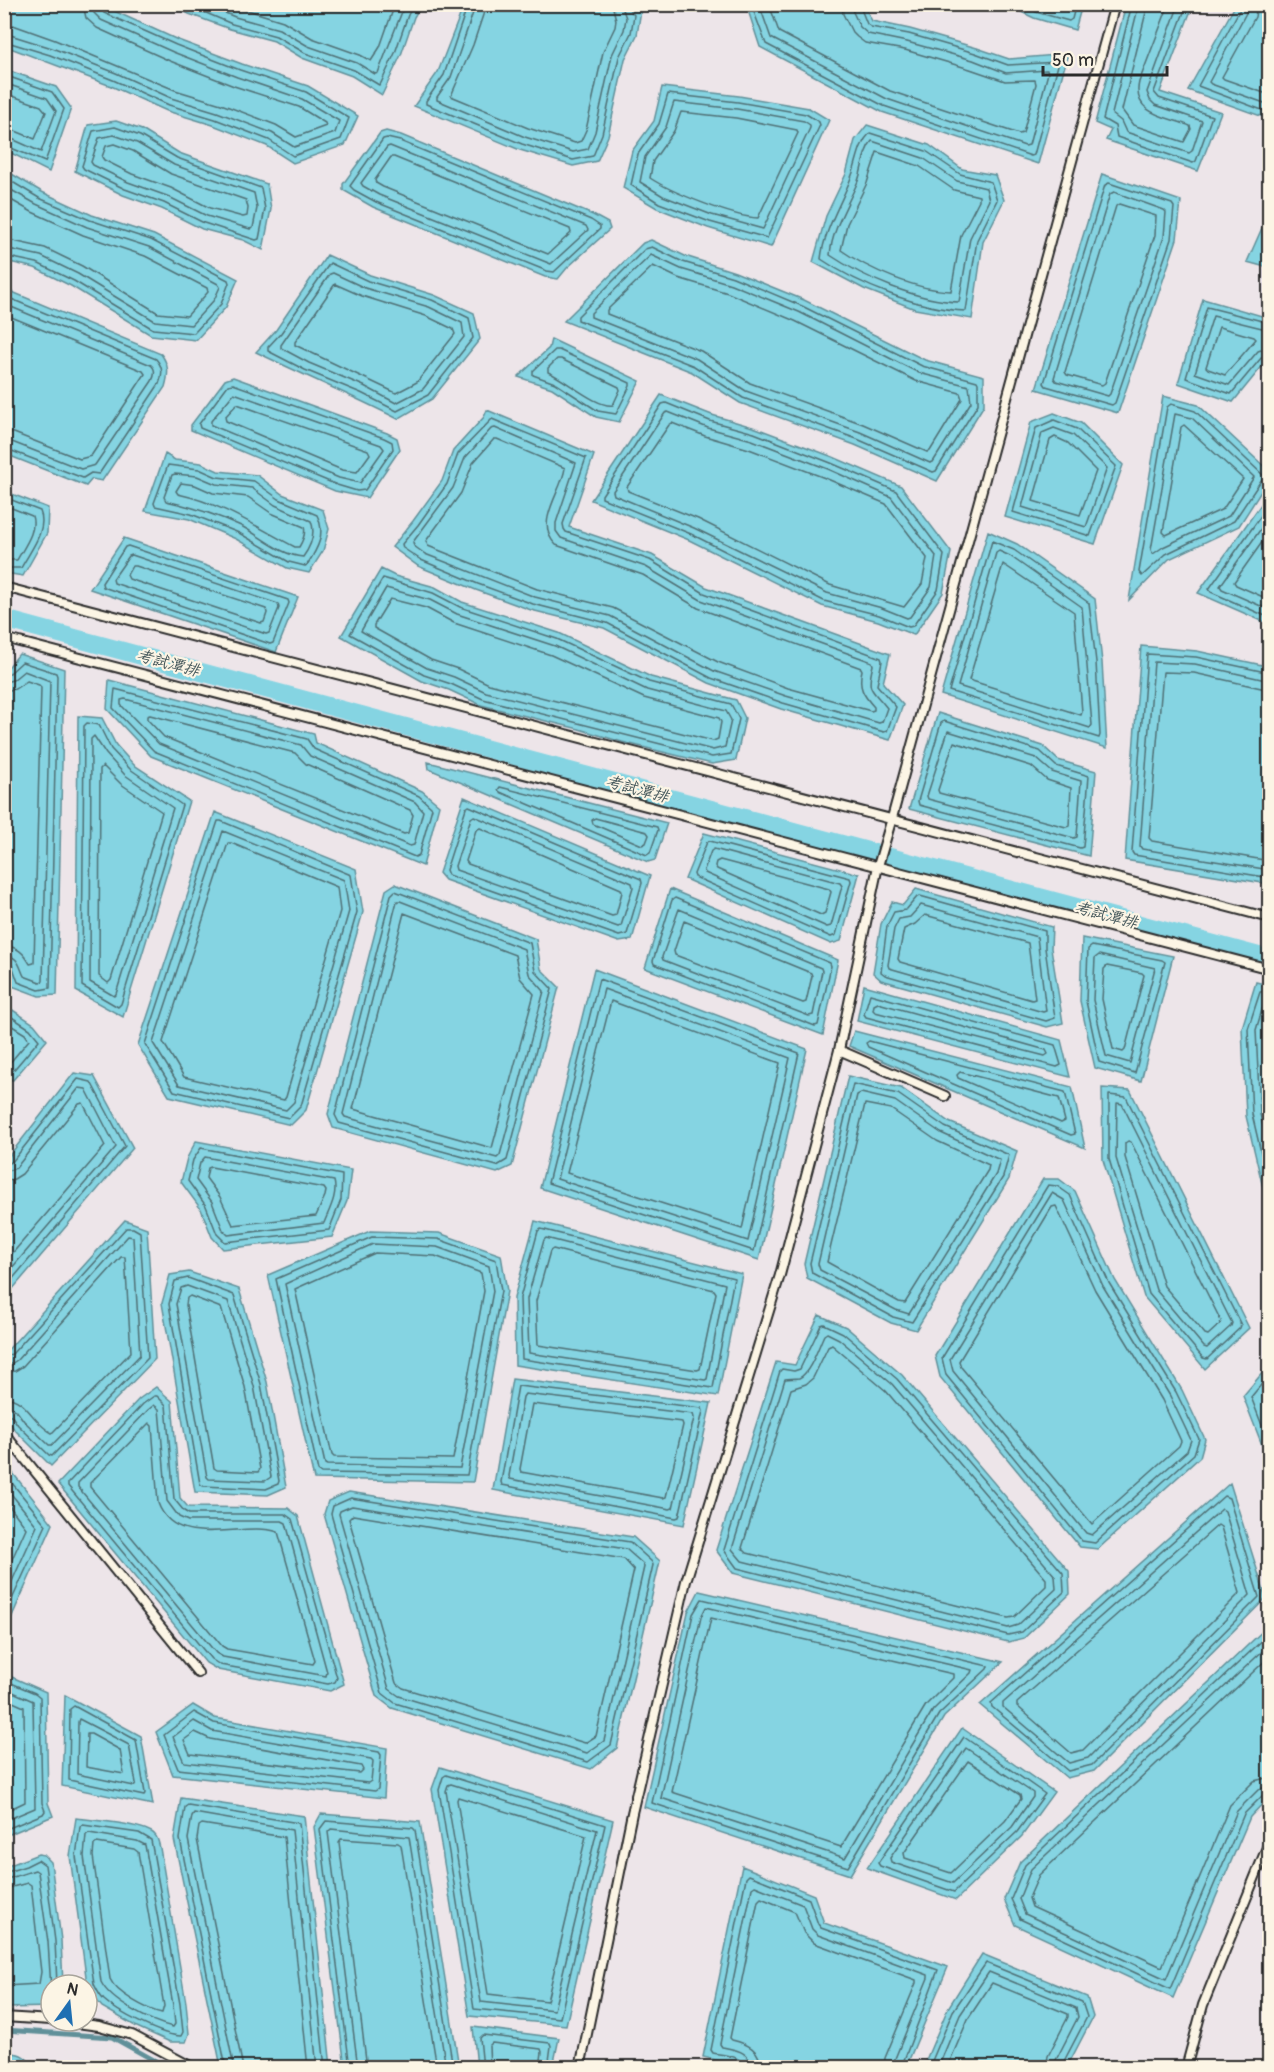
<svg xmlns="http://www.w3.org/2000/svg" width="1274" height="2072" font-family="Pangolin,'LXGW WenKai TC',sans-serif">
<rect width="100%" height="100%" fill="#ede5e9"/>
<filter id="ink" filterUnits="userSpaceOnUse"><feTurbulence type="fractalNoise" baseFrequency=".0167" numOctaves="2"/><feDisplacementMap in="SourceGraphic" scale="12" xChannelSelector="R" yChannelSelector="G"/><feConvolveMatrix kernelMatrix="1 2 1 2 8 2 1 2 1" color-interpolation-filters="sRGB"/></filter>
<g filter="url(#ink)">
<path fill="#85d4e2" stroke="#619099" stroke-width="1.5" d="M5,4L101,5L178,40L242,64L308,86L358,116L345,145L293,163L267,146L213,125L167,111L111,86L5,46Z
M629,4L641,10L637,35L625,59L608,136L597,161L573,166L520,150L414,106L438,72L464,5Z
M746,4L864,5L872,21L910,29L977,48L1009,59L1068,54L1038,164L882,112L760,47Z
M1236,4L1269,5V119L1188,90Z
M172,5H421L414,17L401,55L382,95L352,76L302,58L274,41L230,29L189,14Z
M1014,5V4L1082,5L1075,30L1034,18L1013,8Z
M1126,5H1193L1160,92L1221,112L1198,171L1106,140L1111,130L1095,123Z
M4,69L56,87L71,108L49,172L5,150Z
M662,87L739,96L809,108L829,120L771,247L708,228L657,208L623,188L632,151L654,121Z
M116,121L142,130L179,153L267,184L271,209L263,250L243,240L202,229L162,209L123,195L75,171L88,125Z
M867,125L929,145L962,169L995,175L1004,200L983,242L972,319L915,309L864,289L813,262L826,216L846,174L855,140Z
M386,131L401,135L593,215L608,223L610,229L567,268L558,279L545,277L373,207L343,190V184L380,133Z
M5,170L42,192L92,215L154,235L238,279L226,307L196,340L151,335L71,286L35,268L5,261Z
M1102,174L1181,201L1177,239L1118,413L1036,389Z
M1269,212V268L1247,262Z
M651,240L685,256L735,272L804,300L925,360L984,376V405L937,481L855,445L740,403L692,372L564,321L643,243Z
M327,255L370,275L434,295L474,313L480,339L432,399L398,419C351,395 303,375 256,352L276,330Z
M5,289L161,354C169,365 169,373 165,387L102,481L92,479L86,486L5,454Z
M1203,299L1269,318V358L1233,402L1178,383Z
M551,339L640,381L619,422L596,417L552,388L518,377L549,348Z
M233,377L387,433L397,438L400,449L367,498L335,491L191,430V425L225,380Z
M661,395L712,415L756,428L833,457L901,486L951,552L943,593L914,635L878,621L822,606L689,540L591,500Z
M1163,396L1198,405L1269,471V479L1239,526L1169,559L1129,600Z
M487,410L594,455L569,527L652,555L706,587L890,654L883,683L903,705L890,740L781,709L709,683L604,628L531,610L476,590L418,566L392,547L413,521L442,481L453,451L484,417Z
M1054,413L1081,423L1123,465L1095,544L1005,517L1031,422Z
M165,454L175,460L201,463L218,471L257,475L282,494L323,510L329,529L323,551L309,573L287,568L236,539L189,519L145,511Z
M4,491L48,508L47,533L23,576L5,573Z
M1269,493V624L1198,593Z
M988,531L1017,544L1095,599L1102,662L1107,748L941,695Z
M124,538L298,597L276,652L90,589Z
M381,569L395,576L435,587L462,602L559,633L651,677L736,700L745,718L736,760L712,764L622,742L579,729L481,705L449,690L422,681L341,636Z
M1141,646L1197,651L1262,665L1269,668V884L1125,860Z
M19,654L64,669L57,995L39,996L12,986L5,959V671Z
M109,680L314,734L316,743L422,791L439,805L423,866L151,756L107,709Z
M938,713L1043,746L1058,760L1096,771L1089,856L909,809Z
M78,716L102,718L116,745L134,765L189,801L123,1017L76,991Z
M428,762L667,823L655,860L648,862L429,769Z
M464,797L650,876L632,940L619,942L445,880L439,873Z
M215,812L356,869L363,912L306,1110L291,1125L169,1096L138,1045Z
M704,833L859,874L841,941L831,944L685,879Z
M395,884L536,939L541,969L559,987L512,1166L497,1173L333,1128L328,1114L386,890Z
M670,889L838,960L823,1035L645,968Z
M916,889L1052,927L1051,948L1063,1023L1047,1027L881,980L873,973L881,924L892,902L903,905Z
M1082,938L1173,956L1141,1081L1095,1068L1080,1001Z
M594,969L807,1049L759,1260L540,1188Z
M1256,982L1269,985V1203L1265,1196L1246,1116L1242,1028Z
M864,985L1061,1040L1070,1077L857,1021Z
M5,1005L34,1024L47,1040L13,1080L5,1079Z
M854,1031L1072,1087L1085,1148L849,1046Z
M74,1073L94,1076L133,1148L5,1298V1161Z
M848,1076L901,1088L949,1122L1017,1151L1009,1179L916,1330L891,1323L807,1278L804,1264Z
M1102,1088L1130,1090L1249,1328L1205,1369L1144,1297L1103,1160Z
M196,1141L351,1170L347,1201L332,1237L223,1249L212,1237L201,1209L181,1182L187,1158Z
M1043,1179H1059L1075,1191L1115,1280L1182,1390L1205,1439L1200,1457L1098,1549L1080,1547L940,1377L935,1356Z
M125,1220L147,1228L155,1359L51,1466L14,1429L5,1416V1353Z
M535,1221L742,1274L718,1396L515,1365L514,1298Z
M370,1231L439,1233L501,1255L507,1291L473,1482L314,1479L268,1275Z
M189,1272L239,1289L267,1382L286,1487L268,1495L195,1492L162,1303L170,1275Z
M819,1315L846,1327L902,1375L1069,1571L1070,1594L1024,1638L1008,1642L733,1573L716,1550L776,1362L795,1365Z
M1269,1365V1463L1243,1396Z
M512,1379L711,1403L684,1525L493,1490Z
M156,1387L172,1401L180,1498L188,1507L288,1508L298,1516L344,1684L330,1691L218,1670L206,1663L58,1484L139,1399Z
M5,1463L53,1524L5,1632L4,1463Z
M1230,1483L1266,1598L1094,1771L1067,1778L980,1705Z
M349,1492L633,1537L660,1561L617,1748L591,1769L392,1708L376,1696L324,1514L328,1501Z
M699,1591L1003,1662L944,1717L850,1875L644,1807L688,1612Z
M1269,1625V1797L1250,1817L1173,1998L1015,1925L1004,1899L1020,1862Z
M5,1674L46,1692L48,1803L53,1816L5,1836Z
M65,1695L141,1736L153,1805L62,1786Z
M193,1705L215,1718L387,1748L384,1798L173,1775L156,1732Z
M962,1728L1054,1792L1022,1836L956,1900L867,1868Z
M440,1767L613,1820L566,2025L469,2016L432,1789Z
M181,1798L304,1816L331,2067H221L174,1839Z
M321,1814L420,1822L459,2067H345L314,1827Z
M76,1818C92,1820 146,1824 155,1835C158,1838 159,1844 160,1848L186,2003L189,2034L186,2042H170L137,2027L102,2007L93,1996L87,1984L70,1856Z
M38,1854L44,1855L51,1862L61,1940L63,1985H51V2007L5,2008V1867Z
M742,1866L814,1895L824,1923L948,1967L906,2067L751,2068L703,2057Z
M982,1954L1087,1997L1093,2017L1067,2067H923L948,2008Z
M473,2027L559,2038L553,2067H477Z
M4,2052C18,2053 26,2054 32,2067H5Z"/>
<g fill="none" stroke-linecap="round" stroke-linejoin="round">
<path stroke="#4f6f74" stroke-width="1.5" d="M185,4L232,24L276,36L305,53L354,70L379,85L381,83L395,53L408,15L414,4
M203,4L235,17L279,29L308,46L357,63L375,74L378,73L405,4
M228,4L283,21L312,38L360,55L371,61L380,47L395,4
M468,4L444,75L426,101V104L522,144L573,160L593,156L602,134L619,57L631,33L634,15L629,9V4
M476,4L451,77L437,97V100L525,137L573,152L588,149L595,132L612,55L624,30L626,18L621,4
M485,4L484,12L473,45L451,96L528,128L575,143L581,141L586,130L603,52L615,27L616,20L612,4
M751,4L766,44L884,106L1031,156L1034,155L1058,65L1057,62L1008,65L975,53L909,34L871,27L867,24L859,4
M759,4L771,38L887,99L1025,146L1029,145L1048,73L1047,70L1006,73L973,60L907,42L868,34L860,27L853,12L851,4
M769,4L779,32L890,91L1019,134L1023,133L1036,84L1035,80L1005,81L970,69L905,50L865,43L857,37L852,32L843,14L842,4
M1020,4L1036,12L1069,21L1072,19L1076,4
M1132,4L1103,119L1115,126L1117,137L1193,163L1196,161L1212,116L1159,98L1154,92L1187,4
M1139,4L1112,114L1121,121L1126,132L1189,153L1192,151L1202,121L1155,105L1150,100L1147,92L1179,4
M1148,4L1122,110L1133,125L1184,142L1191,129L1190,126C1169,117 1131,115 1139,82L1169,4
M1240,4V9L1198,86L1270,113
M1248,4L1246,13L1209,82L1211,84L1270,105
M1257,4L1255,17L1222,77L1224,79L1270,95
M4,24L13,25L55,40L175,90L221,104L276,125L296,137L326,126L325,123L299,107L234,86L170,61L97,28L86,18L83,4
M4,33L52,48L116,73L171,98L217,112L272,133L294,147L335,133L339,121L302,99L237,77L173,52L101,20L94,13L93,4
M4,41L50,55L113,80L169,105L215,119L269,140L293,156L341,139L349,118L306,92L240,70L176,45L104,13L101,9L100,4
M4,75L52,92L64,109L45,162L4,145
M4,83L47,98L56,111L41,152L12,139L4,138
M4,93L41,106L46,112L35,139L13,130L4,128
M668,94L738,102L806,114L819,122L820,125L767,238L710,222L659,203L631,185L638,154L659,124Z
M674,102L737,109L804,121L810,125V128L763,229L712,215L663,196L640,182L645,157L666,127Z
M681,112L736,118L797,130L798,133L758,218C733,217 671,192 650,178L653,161L674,131Z
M115,127L140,136L177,158L261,188L265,209L259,239L256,240L204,223L164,203L125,189L84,169L82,166L93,131Z
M870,133L926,151L960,174L991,182L997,200L977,240L966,311C919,309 859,285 821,259C824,229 842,203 852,175C858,160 858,145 870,133Z
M114,135L137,143L174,165L254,193L257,208L253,228L250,229L207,216L167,196L128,182L93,165L91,162L99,138Z
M387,138L400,141L591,220L600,226V229L554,272L547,271L376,202L354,190L350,186L383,139Z
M872,141L923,158L957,181L986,188L989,200L970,238L959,302C918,301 864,278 830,255C832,229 848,205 858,181C863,168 863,151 872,141Z
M114,144L133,151L171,174L246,200L248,208L247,216L243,217L210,208L171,188L132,174L104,160L102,157L106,146Z
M390,146L586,226L588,230L551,264L379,195L363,186L361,183L387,147Z
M877,152L919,166L954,190L979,196V200L961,235L951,291C917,290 869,270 841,250L847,224L867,183Z
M391,157H394L570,229L571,233L548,254L383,187L376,183L375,180Z
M4,177L39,198L90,220L151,240L228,280L229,283L221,304L194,333L153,329L74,281L37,263L4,256
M1109,183L1172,204L1174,207L1171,239L1115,403L1112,405L1046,386L1044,383L1105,185Z
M4,186L36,204L87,227L149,247L218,284L220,287L214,300L191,325L155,321L78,274L41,256L4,248
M1114,192L1164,210L1166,212L1164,237L1110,394L1108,396L1056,381L1054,378L1110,194Z
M4,196L32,212L83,235L145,256L207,288L208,292L187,316L158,313L82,266L45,248L4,239
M1119,204L1156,216L1155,235L1105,383L1102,385L1067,375L1065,372L1116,206Z
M652,247L683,262L733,277L802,306L922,366L977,381L978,383V404L936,471L933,472L857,439L743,398L694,366L578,320V316L645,249Z
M651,255L681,269L731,284L799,312L919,373L969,386L971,402L933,462L930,463L860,432L746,391L697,359L591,317V313Z
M330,263L368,281L432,300L469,318L473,338L428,395L397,411L361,393L305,370L268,351V347L281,333Z
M653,266L678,278L728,293L795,321L916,381L960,393L962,399L930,451L927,452L863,424L750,383L701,351L607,314V310Z
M333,273L365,288L429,307L462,323L464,337L423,389L396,403L364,386L309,363L281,348V345L330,274Z
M335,284L362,296L426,316L453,329L455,334L417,382L396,393L295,345V342Z
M4,296L156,359C163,367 163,374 159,384L99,474L91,473L83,478L4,448
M4,304L151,365C156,369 155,375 152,381L95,465L81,469L12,442L4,441
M4,314L143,371L145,374L91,456L80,459L14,433L4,432
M1270,323L1207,307L1186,378L1231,394L1262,357L1270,355
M1219,327L1254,337L1256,339L1225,375L1208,369L1206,367Z
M1270,330L1213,316L1195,373L1229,385L1258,351L1270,347
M555,350H559L630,383V386L616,414L598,411L555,383L533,375V371Z
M557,359H561L619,387L620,390L613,405C597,408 565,379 548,372V368Z
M233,384L384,438L392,442L393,449L365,490L357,491L337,485L200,428L199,424L228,385Z
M234,393L381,445L384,449L360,483L339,478L211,425V421Z
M666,403L710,421L754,433L831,463L896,491L944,555L938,590L913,626L909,627L879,615L824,601L691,534L602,498V495L662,404Z
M237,404L368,450L370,454L357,472L342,470L226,421L225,417Z
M1171,404L1195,411L1264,476L1234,521L1166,554L1142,576L1139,572L1167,407Z
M668,412L708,428L752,440L828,469L891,497L936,556L931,587L910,617L907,618L882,608L827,593L694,528L614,495L613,491L665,413Z
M1175,414L1192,418L1254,477L1229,516L1163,547L1153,554L1151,550Z
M492,419L586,458L563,524L564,529L566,532L650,560L704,593L881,658L882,661L877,685L896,707L887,731L884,732L783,703L711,678L607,623L533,604L478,584L421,560L403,548L402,544L418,525L447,484L458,454Z
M1054,420L1077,429L1116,466L1090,536L1013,512L1036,428Z
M672,423L705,436L749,449L825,478L886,504L927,558L922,584L904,607L830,585L698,519L628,491L627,487L669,425Z
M1184,425L1243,479L1223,509L1166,535L1163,532L1181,427Z
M495,428L576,463L556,523V531L561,538L646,567L701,600L872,662L873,665C866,693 872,688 887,708L882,722L879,723L786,696L714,671L610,616L535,597L425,554L414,546L413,542L453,488L465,458L491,429Z
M1054,428L1073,435L1107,468L1086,527L1022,507L1042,433Z
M1055,437L1068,443L1096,471L1080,515L1033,501L1050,440Z
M494,439H497L565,468C562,492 533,523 556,545L643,575L698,608L861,668L862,670C858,687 863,695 874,707V710L871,711L788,688L718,662L613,608L537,589L428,546L426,541L461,493L473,463Z
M168,465L199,469L217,477L254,481L279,499L317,515C326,534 318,548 307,565L305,566L289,562L239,533L191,514L155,506L154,503Z
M175,474L197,476L216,484L252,488L275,505L311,521C316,534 311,546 303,557C280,555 261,536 241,526C215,514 193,507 166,501L164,497L172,475Z
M181,483L195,485L213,493L248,497L271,513L304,527C306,533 302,542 299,547H295C255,526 223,504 178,494L176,491Z
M4,497L40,511C48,530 30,551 21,568H4
M1270,503L1209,589L1211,592L1270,618
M4,505L32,516C37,531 24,547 17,560H4
M1270,516L1220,586L1222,589L1270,610
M1270,531L1234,582L1236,585L1270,600
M992,541L1014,550L1089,603L1096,662L1100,735L1099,738L949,691Z
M128,546L288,600L289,603L273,643L270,644L103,587L102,583L125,547Z
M999,551L1010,556L1082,607L1092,725L1090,728L958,686L996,553Z
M132,555L278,604L279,608L269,633L266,634L114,583L113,579L129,556Z
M1003,564L1074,612L1082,712L1081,715L969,680Z
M132,566H136L266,609L267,613L264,622L261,623L129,579L127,575Z
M383,578L433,593L460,607L557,639L649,682L731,704L739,719L731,754L712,757L483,699L451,684L424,675L350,634Z
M386,588L430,600L457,614L555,646L647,690L726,711L731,720L725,747L713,750L486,692L454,677L427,668L361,631Z
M390,599L426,608L454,623L551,655L644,698L719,718L721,722L718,739L713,741L489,684L458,669L431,660L374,628V625Z
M1270,673L1196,657L1147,654L1132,852L1134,855L1270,878
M4,674L10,673L22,662L56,673L57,676L50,988L39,990L18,982L12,965L4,963
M1270,681L1195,664L1154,662L1140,846L1142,849L1270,870
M4,682L13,680L24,671L50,681L43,981L40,982L24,976C19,966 19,956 4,955
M115,689L307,739L314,749L419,796L432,808L419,855L415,857L154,751L113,708Z
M1270,690L1194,673L1163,672L1149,838L1152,841L1270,861
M4,691L15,689L27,681L39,685L41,687L34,963L30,964C24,953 17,946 4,946
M125,699L301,745L310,756L415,802L423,811L414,845L410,846L159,744L121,705V700Z
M150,715L295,753L306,764L410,810L413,815L408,833L404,834L164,737L147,719V716Z
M944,721L1040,751L1056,766L1089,776L1083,847L1080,848L919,805L918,801L941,723Z
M87,723L99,725L111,749L130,769L182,805L121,1004L118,1007L82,986L84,726Z
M948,731L1036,758L1052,772L1081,781L1077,837L1074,838L928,799L927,796Z
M94,736L106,754L125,775L173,808L116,994L114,996L90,982L91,739Z
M954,742L1031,766L1047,780L1071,788L1069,826L1066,827L939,793L938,790Z
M103,766L121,784L162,812L111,980L108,983L99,976L100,769Z
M500,787L657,827L658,830L650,853L647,855L500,792L498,790Z
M469,806L641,879L642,883L627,934L619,936L448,875L446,870L466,808Z
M474,816L632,883L633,887L621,926L618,927L456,870L455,866L471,818Z
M595,818L647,832L649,835L646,843L642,845L593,824L592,820Z
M218,821H221L351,875L357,912L301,1106L289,1118L174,1091L145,1044Z
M480,828L621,889L622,892L616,915L612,916L468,864L466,861L476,830Z
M223,831L344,880L349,911L294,1102L286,1110L179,1085L153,1043Z
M710,841L850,878L851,881L836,935L831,937L695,877L694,874L707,842Z
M228,843H231L337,887L340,911L286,1097L284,1100L184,1077L163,1042Z
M714,849L840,883L842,886L831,926L827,927L705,873L704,870L711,851Z
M720,860L829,889L831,892L825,913L821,915L717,869L715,866L716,862Z
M395,891L530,943L535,971L552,989L507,1160L497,1166L339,1123L335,1115L391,895Z
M920,896L1045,931V948L1055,1018L1046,1021L885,975L881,972L887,926L894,912L906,910L917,897Z
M675,898L830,963L831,966L818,1025L815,1026L654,964L653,961L672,900Z
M397,901H400L524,949L529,974L544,991L500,1155L497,1158L345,1117L343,1114Z
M921,905L1037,937L1046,1011L1043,1012L889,968L888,965L894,929L899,919L910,917Z
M679,909L821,968L822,971L813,1015L809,1016L663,960L662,957Z
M404,913L515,955L520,978L534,994L492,1148L353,1109Z
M925,915L1028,943L1035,999L1032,1000L900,962L898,959L904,929L915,924Z
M684,921L811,973L812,976L806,1002L803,1003L675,955L674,951Z
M1092,946L1162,960L1165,962L1135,1073L1099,1062L1086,1001L1088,949Z
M1099,955L1155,968L1130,1063L1106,1056L1093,1000L1095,958Z
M1107,966L1142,973L1144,975L1125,1050L1123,1052L1113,1049L1102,999L1104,969Z
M599,979L799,1053L754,1251L548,1183Z
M604,989L790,1058L748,1241L557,1179Z
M1270,991L1260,992L1248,1029L1252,1114L1270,1191
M870,994L1055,1045L1061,1065L1057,1067L866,1017L864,1014Z
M1270,998L1265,1000L1256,1030L1260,1114L1270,1157
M611,1001L780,1063L742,1229L567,1173Z
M878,1003L1046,1050L1048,1054L1045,1056L875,1012L873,1010L874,1005Z
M4,1012L30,1029L39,1040L11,1073H4
M1270,1016L1265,1031L1270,1116
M4,1021L25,1034L29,1040L8,1065L4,1066
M869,1041L1065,1092L1075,1134L1071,1135L868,1047L866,1043Z
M960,1072L1059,1098L1065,1121L1061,1123L958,1078L957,1075Z
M853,1084L898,1094L945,1127L1009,1155L1003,1177L912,1322L893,1317L812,1273L810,1263Z
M861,1093L895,1101L941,1133L1000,1160L996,1174L909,1314L896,1310L820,1270L818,1264L857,1095Z
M1109,1095L1126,1097L1241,1325L1240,1328L1207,1359L1203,1358L1149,1294L1109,1159Z
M1117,1103L1122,1104L1232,1323L1231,1326L1207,1348L1204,1347L1156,1290L1116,1158Z
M865,1104L891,1109L937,1141L989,1165L988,1170L905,1303L899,1302L827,1262Z
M1128,1141L1131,1142L1221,1321L1220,1324L1208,1335L1205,1334L1164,1286L1125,1157V1143Z
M201,1148L342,1175L341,1200L329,1230L225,1242L217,1234L206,1206L188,1181L193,1160Z
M205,1157L334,1181C338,1195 329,1210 324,1223L228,1235L223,1230L212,1202L196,1180L200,1163Z
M4,1164L12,1162L78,1079L91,1082L125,1146L4,1289
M211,1167L324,1188L326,1191L325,1196L316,1216L233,1225L220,1197L206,1178L208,1168Z
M4,1172L16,1168L79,1088L86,1089L116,1147L4,1277
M4,1181L14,1179L22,1174L79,1104L83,1103L105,1146L4,1263
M1048,1185L1057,1186L1070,1195L1109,1283L1176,1392L1199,1439L1194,1454L1095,1543L1082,1541L946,1375L942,1358Z
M1052,1193L1064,1200L1103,1286L1170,1396L1191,1440L1187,1451L1092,1535L1086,1533L953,1371L950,1359Z
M1056,1206L1095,1290L1162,1400L1181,1441L1179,1446L1092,1524L961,1367L959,1361L1052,1207Z
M541,1229L734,1278L713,1388L522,1359L520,1298L538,1231Z
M372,1237L438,1239L496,1260L501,1291L467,1475L321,1473L318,1471L276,1279Z
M546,1238L725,1284L707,1379L705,1380L529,1353L527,1299L544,1240Z
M373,1244L437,1247L489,1266L493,1291L460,1468L327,1465L325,1464L285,1284Z
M553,1249L714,1290L716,1293L700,1369L697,1370L538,1345L536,1301L550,1251Z
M375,1253L435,1256L481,1273L484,1291L453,1459L334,1457L332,1455L295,1289Z
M188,1278L234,1295L261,1384L279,1481L278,1484L266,1489L203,1486L200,1484L169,1304L175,1281Z
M187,1286L228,1301L254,1386L271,1477L265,1481L209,1479L207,1477L176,1304L181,1288Z
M190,1296L221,1308L245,1387L260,1469L258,1472L217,1470L214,1468L186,1305L187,1298Z
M824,1324L843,1333L897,1379L1063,1573L1064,1592L1022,1632L1008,1635L737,1568L724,1550L780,1371L782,1369L794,1371L800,1369L821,1325Z
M827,1333L839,1339L892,1384L1055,1576L1056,1589L1018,1625L1008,1628L742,1561L732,1549L785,1379C789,1378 794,1379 799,1378C810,1374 819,1345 824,1335Z
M832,1345L886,1391L1046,1579V1586L1014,1617L1008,1618L747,1553L742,1548L791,1389L806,1384L813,1378L828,1347Z
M4,1357L12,1354L126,1228H133L140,1232L148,1358L52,1456L49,1455L18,1425L11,1415L4,1414
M4,1364H11L17,1360L128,1236L133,1237L140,1355L52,1445H49L24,1421L16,1410L4,1406
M4,1373L15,1371L23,1366L121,1257H125L131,1352L52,1433C33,1424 27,1398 4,1397
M1270,1374L1251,1397L1270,1446
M518,1386L702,1408L703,1411L679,1517L676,1518L502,1485L501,1482Z
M525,1394L693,1414L694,1418L673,1508L670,1509L510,1479L509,1476L523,1397Z
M154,1396H157L166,1405L174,1499L184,1511L189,1514H285L292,1519L337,1678L335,1682L328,1684L220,1665L211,1659L68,1486V1483L143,1404Z
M532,1404L682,1422L683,1425L666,1497L663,1498L521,1472L520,1469Z
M154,1405L159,1409L167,1501L179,1517L188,1521H282L286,1523L327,1672L326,1676L223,1657L216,1653L78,1487V1483L148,1410Z
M149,1423L152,1426L158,1503C176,1552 242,1520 278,1532L315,1661L313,1664L227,1649L222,1646L90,1487V1483Z
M4,1473L46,1525L4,1617
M4,1485L37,1526L4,1599
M1224,1496L1229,1498L1259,1597L1092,1765L1068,1771L992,1707L991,1703Z
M351,1498L630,1542L652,1562L653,1565L611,1745L588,1762L395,1703L382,1693L331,1514L333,1506Z
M4,1499L26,1528L4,1577
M352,1506L626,1549L643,1564L644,1567L604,1741L587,1753L399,1696L389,1689L339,1514L340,1511Z
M1222,1509L1225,1511L1250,1595L1088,1758L1069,1763L1003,1707V1703Z
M353,1515L624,1559L634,1570L596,1736L585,1743L403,1688L396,1683L349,1519Z
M1218,1525L1221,1527L1240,1593L1083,1750L1071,1753L1017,1706V1703Z
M702,1599L988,1666L987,1669L939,1714L848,1867L652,1803L693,1614Z
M706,1607L972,1670L971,1673L933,1710L845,1858L661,1798L701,1617Z
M711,1618L953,1674V1678L926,1705L841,1847L672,1792Z
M1270,1633L1025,1865L1011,1899L1020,1919L1170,1989L1244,1814L1263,1795L1270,1793
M1270,1644L1031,1869L1019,1899L1025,1914L1166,1979L1237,1811L1259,1789L1270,1786
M1270,1656L1039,1875L1029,1898L1032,1907L1162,1967L1230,1805L1254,1781L1270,1777
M4,1680L35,1693L40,1697L42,1803L45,1811L43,1814L4,1830
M4,1688L33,1701L35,1808L4,1821
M4,1698L24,1707L25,1802L4,1812
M74,1706L136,1740L145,1793L144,1796L69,1780L70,1709Z
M194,1712L214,1723L379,1752L381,1755L378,1789L375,1791L178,1769L164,1735Z
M79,1719L129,1745L136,1783L134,1786L77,1774L78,1722Z
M194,1721L212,1731L371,1759L373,1761L371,1781L368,1783L184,1762L173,1737Z
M195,1732L210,1739L361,1766L363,1770L360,1773L190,1754L184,1740Z
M87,1734H91L120,1750L124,1774L86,1767Z
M964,1737L1045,1794L1017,1832L954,1892L880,1866L878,1863Z
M966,1748L1033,1793V1797L1012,1827L953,1883L891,1862L890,1858Z
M968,1761L1020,1795L1021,1799L1005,1821L951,1873L905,1858L904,1853Z
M446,1775L605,1825L560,2018L474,2009L439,1790L443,1777Z
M451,1784L597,1830L554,2010L481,2002L446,1791L448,1785Z
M458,1797L586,1836L547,2001L488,1994L457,1800Z
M83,1825L139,1833L151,1840L180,2004L183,2032L181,2036C163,2036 118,2013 104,2000C99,1995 97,1990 94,1984L76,1856L80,1827Z
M89,1833L137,1841L145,1845L173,2005L175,2024L173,2027C151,2022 111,2002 101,1982L84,1856L86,1835Z
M97,1843L134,1849L138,1852L164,2006L162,2013C147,2010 116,1993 110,1979L93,1856L94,1845Z
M4,1873L26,1866L38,1860L45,1865L55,1941L57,1985
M4,1880L35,1870L38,1872L48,1942L51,1989
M4,1889L28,1883L31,1885L41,1972L39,1984L4,1986
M226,2068L180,1839L185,1807L188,1805L299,1823L325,2068
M234,2068L188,1839L192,1816L194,1813L292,1830L317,2068
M243,2068L197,1839L199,1826L202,1824L284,1837L308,2068
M350,2068L320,1829L326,1821L413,1828L415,1830L453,2068
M358,2068L328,1832L331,1829L409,1837L446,2068
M367,2068L339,1842L341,1839L398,1843L401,1845L437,2068
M483,2068L480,2038L483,2035L550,2043L551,2046L548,2068
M490,2068L489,2046L492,2043L541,2049L542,2052L540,2068
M744,2068C742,2055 724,2055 713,2053L711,2050L746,1878L749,1875L809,1899L818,1924L821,1928L938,1970L901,2068
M752,2068C750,2051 736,2050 722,2047L720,2044L752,1888L755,1886L803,1905L812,1929L818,1935L928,1975V1978L894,2061L893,2068
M761,2068C760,2049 748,2044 732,2040L730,2038L758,1901L761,1898L795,1912L804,1933L814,1943L916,1980V1983L885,2058L884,2068
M929,2068L953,2011L986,1963L1082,2002L1087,2017L1063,2063L1062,2068
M938,2068L960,2015L989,1972L1076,2008L1078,2017L1056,2060L1055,2068
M947,2068L968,2019L992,1983L1068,2014V2017L1048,2056L1046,2068"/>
<path stroke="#619099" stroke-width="5" d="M4,2030L112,2037L168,2068"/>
<path stroke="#85d4e2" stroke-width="18" d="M4,619L1270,959"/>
<g stroke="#2b2b2b" stroke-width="12">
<path id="service" d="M4,587C426,700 848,806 1270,918
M4,638L1270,969
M839,1050L945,1096
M4,1433L198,1673
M4,2017L51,2020
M62,2021L99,2026L132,2035L194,2068
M580,2068L632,1813L686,1581L780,1275L839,1050L878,866L892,818L1115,4
M1186,2068L1203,2005L1270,1840"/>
</g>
<use href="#service" stroke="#fcf5e5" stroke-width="8"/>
</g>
</g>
<g text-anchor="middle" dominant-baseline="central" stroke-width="4.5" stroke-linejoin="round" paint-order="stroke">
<g font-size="16" font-style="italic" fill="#425559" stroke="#fcf5e5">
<text transform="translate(168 663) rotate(15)">考試潭排</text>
<text transform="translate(637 789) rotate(15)">考試潭排</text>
<text transform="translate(1106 915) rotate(15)">考試潭排</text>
</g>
</g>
<rect width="1274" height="2072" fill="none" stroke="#fcf5e5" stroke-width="24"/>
<rect x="12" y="12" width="1250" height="2048" fill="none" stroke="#2b2b2b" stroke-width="2" filter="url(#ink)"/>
<g transform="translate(69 2003) rotate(15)"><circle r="28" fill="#fcf5e5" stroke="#a8a49b" stroke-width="1.5"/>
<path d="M0-4.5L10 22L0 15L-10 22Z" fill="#1f6fb2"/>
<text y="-9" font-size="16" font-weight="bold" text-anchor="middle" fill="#2b2b2b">N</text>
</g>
<path d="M1043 66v9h124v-9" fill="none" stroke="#2b2b2b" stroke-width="3"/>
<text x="1052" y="66" font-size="18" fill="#2b2b2b" stroke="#fcf5e5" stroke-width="4.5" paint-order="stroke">50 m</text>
</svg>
